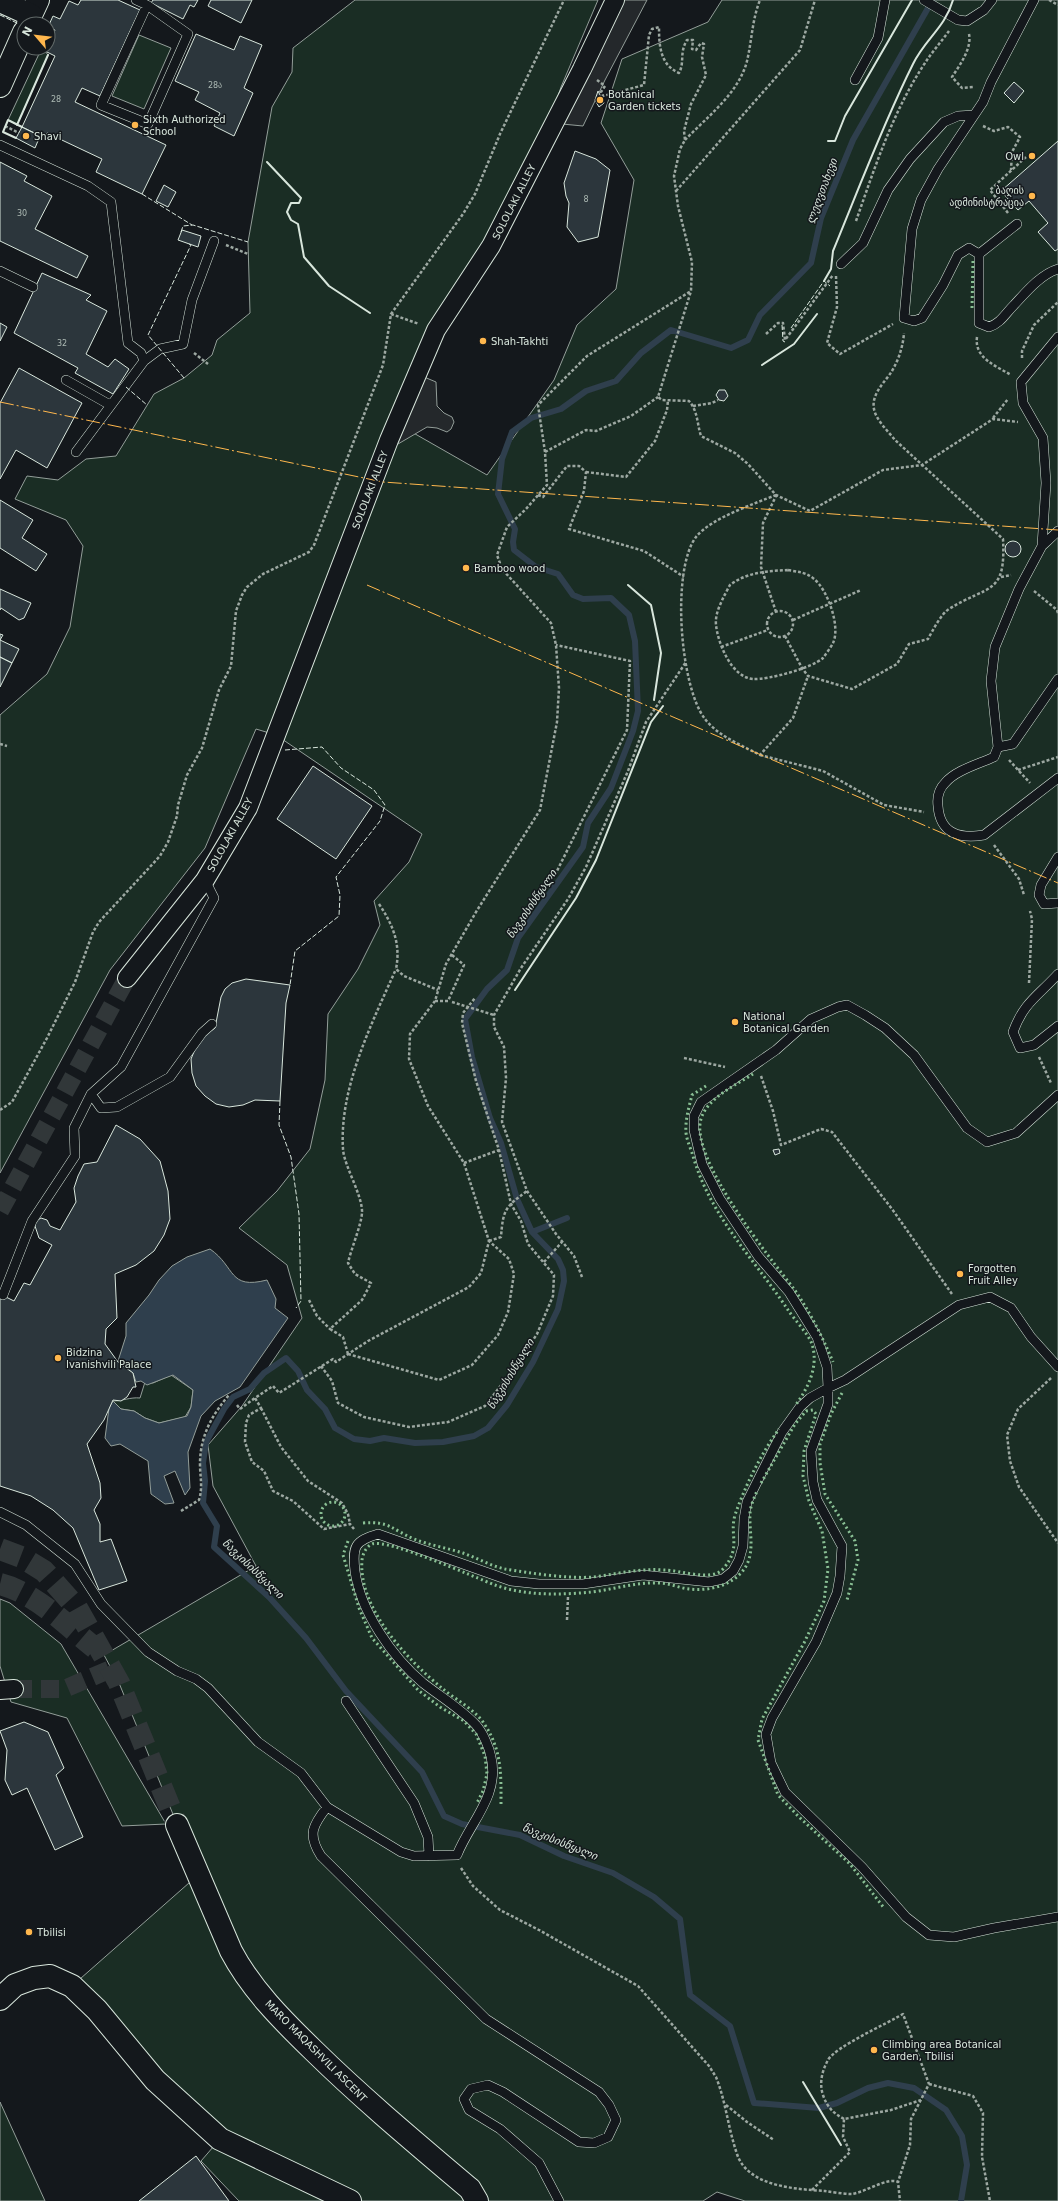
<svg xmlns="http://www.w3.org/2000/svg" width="1058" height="2201" font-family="'DejaVu Sans','Noto Sans Georgian',sans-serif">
<rect width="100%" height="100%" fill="#14181c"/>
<path fill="#1a2d24" stroke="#939e99" d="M355,0H598L561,87L537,158L396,423L487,475L554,380L577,325L616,289L634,180L601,123L622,59L708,22L722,0H1058V2201H745L717,2192L703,2201H239L201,2161L220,2139L72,1986L198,1875L119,1683L104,1655L256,1566L213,1486L208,1445L242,1406L302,1318L287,1265L239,1228L277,1191L310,1149L325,1080L328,1014L358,969L380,925L374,901L409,862L422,834L276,735L256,729L205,848L110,970L0,1173V715L47,674L70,627L83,546L66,520L15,499L27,476L58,480L86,459L116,456L154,394L184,378L212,355L217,340L250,313L248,242L272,107L292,72L293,48Z
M139,35L171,48L144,109L112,96Z
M45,51L48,55L17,125L8,120L39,54Z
M171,1375L193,1390L191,1407L185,1417L159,1423L145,1418L134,1411L121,1409L113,1401C123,1401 130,1397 140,1398L145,1382L153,1383Z
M0,1599L10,1603L61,1644L166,1824L122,1826L67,1718L11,1702L0,1666Z
M0,2102L45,2201H0Z"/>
<path fill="#24282b" stroke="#939e99" d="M617,0H647L605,80L583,126L562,124Z
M417,374L436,382L437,406L444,413L452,417L454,422L451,429L447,432L437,428L427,427L398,444L389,440Z"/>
<path fill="#2f3f4d" stroke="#939e99" d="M210,1249C236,1267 228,1290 267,1280L276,1299L275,1308L288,1318L240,1387L215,1401L201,1416L188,1452L190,1488L185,1495L175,1471L164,1476L174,1503L165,1504L151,1494L148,1461L120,1444L111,1446L105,1438L109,1408L113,1401L121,1409L134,1411L145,1418L159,1423L187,1416L191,1407L193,1390L173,1375L147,1385L141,1381L136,1382L133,1373L118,1361L126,1336V1323L149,1295L159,1280L172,1266L187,1257Z"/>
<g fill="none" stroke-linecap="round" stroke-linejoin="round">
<path stroke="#2f3f4d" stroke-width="6" d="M932,1L853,140L821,218L811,263L760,315L748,340L731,348L671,330L641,353L616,381L586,391L561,409L531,418L512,432L502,459L498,494L515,529L513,542L514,550L536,567L558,574L573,595L583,599L611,598L629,615L635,641L638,711L633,731L611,788L588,823L583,847L518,938L507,970L487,989L465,1019L472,1057L490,1118L501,1143L517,1199L532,1232L558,1259L563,1270L564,1281L558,1309L533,1362L507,1405L488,1428L474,1436L443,1442L415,1443L384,1438L370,1441L354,1439L335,1428L325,1409L307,1390L298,1371L286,1358L264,1373L250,1389L233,1397L224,1409L206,1442L203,1463L205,1481L203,1503L217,1526L214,1547L269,1597L306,1638L346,1691L422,1772L444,1816L462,1824L520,1835L564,1856L613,1873L654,1897L680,1919L690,1995L730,2026L754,2103L819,2108L837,2103L868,2088L888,2083L914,2088L946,2110L962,2136L967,2165L961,2201
M532,1232L567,1218"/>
</g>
<path fill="#2c363c" stroke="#d8e6dc" d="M81,0H118L140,10L100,96L82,88L75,102L166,145L142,194L96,172L102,159L47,133L45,138L22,127L55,56L45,51L55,30L48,27L53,16L60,19L69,1L78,5Z
M153,0H198L194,7L190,5L183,19L151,3Z
M211,0H252L241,23L208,6Z
M196,34L234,50L240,36L262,45L244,88L253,93L234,136L214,126L220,113L195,100L199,92L175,81Z
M1014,82L1024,91L1014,103L1004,93Z
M598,91L604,103L599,107L595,100Z
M22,127L40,136L35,148L16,138Z
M1058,141V249L1055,251L1038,232L1048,223L1029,201L1018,210L1001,191Z
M575,151L596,159L610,170L598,237L578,242L567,227L569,203L566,196L564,183Z
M0,162L27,176L24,181L52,196L35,229L88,256L77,278L0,241Z
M164,185L176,192L168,207L156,201Z
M182,230L201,236L198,247L178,240Z
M42,273L91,295L86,300L107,311L86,354L108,367L115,359L129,369L113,394L75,373L78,368L14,333Z
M0,323L7,327L0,341Z
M19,368L82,403L47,468L16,450L0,479V403Z
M719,390H725L728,396L724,401L719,400L716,395Z
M0,500L33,520L22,538L47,554L36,571L0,548Z
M1005 549a8 8 0 1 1 16 0a8 8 0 1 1-16 0Z
M0,589L31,603L24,618L19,620L1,608L0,610Z
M0,634L3,635L0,640L19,649L12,663L0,657Z
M0,657L12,663L0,687Z
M313,766L372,806L336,859L277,819Z
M246,979L290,985L286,1003L280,1101L255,1100L243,1105L229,1107L216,1104L205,1096L196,1086L192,1073L191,1059L196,1047L204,1036L215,1028L221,997L225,989L232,983Z
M116,1125L140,1139L160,1161L168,1191L170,1219L164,1235L154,1251L136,1265L115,1274L117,1318L106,1329L105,1344L118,1362L133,1373L136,1387H133L127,1397L121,1401L113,1400L104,1420L87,1444L100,1483L101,1498L94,1510L100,1524V1542L111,1539L127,1581L99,1590L73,1528L53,1510L31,1496L0,1486V1294L14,1301L24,1283L30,1285L52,1245L39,1238L35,1226L36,1221L41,1218L47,1220L50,1226L60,1230L76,1202L74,1188L78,1176L84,1164L97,1162Z
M779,1149L780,1153L775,1155L773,1150Z
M24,1722L48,1732L64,1768L56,1775L83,1837L55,1850L27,1788L12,1795L5,1780L7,1750L0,1731Z
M196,2156L229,2201H139Z"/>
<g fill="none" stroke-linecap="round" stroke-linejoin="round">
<path stroke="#313739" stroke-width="18" stroke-dasharray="18 9" stroke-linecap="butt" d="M0,1211L127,978
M14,1689H64L111,1669"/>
<path stroke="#313739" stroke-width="22" stroke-dasharray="22 11" stroke-linecap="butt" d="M0,1549L21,1557L44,1571L77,1608L119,1683L177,1825
M0,1584C36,1593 67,1626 95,1648"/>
<g stroke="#d8e6dc" stroke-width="10">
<path id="service" d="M136,0L147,5L188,34L148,124L101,105L147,5
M924,0L958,20L967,21L984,10L992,0
M1034,0L991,82L983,102L938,169L921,200L912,229L904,318L914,321L922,318L943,285L958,255L969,248L979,254V323L989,327C1001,323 1005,314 1014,305C1026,292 1041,274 1058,269
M855,80L878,38L885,0
M0,145L88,186L111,202L128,343L141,353L144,361L76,452
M979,254L1017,224
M841,264L863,243L888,190L910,159L944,122L958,116L974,115
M0,271L33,287
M144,361L160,349L183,344L192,300L214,241
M66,380L110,405
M1058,531L1042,546L1019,589L995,647L991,681L998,747L994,757C979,764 956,770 945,783C939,789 937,798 938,806C940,834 960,839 984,835L1058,778
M1042,546L1046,483L1043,438L1023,403L1021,382L1058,337
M998,747L1013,744L1058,679
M1058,857L1041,885L1039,895L1044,904L1058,903
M1058,974C1038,996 1024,1002 1013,1032L1020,1048L1034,1045L1058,1026
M91,1094L101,1108L117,1107L170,1077L202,1033L212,1024
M3,1295L32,1221L75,1156L74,1128L91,1094L121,1067L214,898L205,880
M1058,1367L1031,1337L1011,1308L990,1297L959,1305L845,1380L828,1388V1404L811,1451L813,1482L817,1500L842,1546L840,1576L837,1593L816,1642L772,1718L766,1734L771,1763L785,1792L862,1867L906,1917L929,1935L954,1937L994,1928L1058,1917
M0,1512L26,1525L75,1564L101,1604L148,1652L177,1671L196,1679L208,1688L258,1742L301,1773L327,1807L401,1852L414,1856L457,1855C470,1822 500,1796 491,1757C489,1747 483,1733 476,1725C461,1709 441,1697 423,1683C393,1658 360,1611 355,1571C352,1546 355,1541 378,1534L511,1581L539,1584H583L643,1575L709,1582L723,1579L733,1571L739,1560L743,1546L744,1519L747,1502L782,1432L800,1407L810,1398L828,1388L827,1367L817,1337L789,1292L758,1256L720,1199L702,1164L694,1130V1116L701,1102L776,1050L811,1019L838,1007L847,1005L865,1015L885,1028L914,1055L967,1128L987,1142L1016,1133L1058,1095
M346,1701L414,1803L428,1837L429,1856
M327,1807C313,1825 307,1834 321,1856L486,2019L599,2092L609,2105L616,2120L608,2137L594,2143L579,2142L503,2092L488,2085L471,2089L464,2099L469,2110L500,2129L539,2163L559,2201"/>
</g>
<g stroke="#d8e6dc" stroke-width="20">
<path id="minor" d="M127,978L205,880L248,808L389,440L436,330L491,246L582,69L615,0
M0,1690L14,1689"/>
</g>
<g stroke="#d8e6dc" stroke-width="24">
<path id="tertiary" d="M31,15L38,0"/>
</g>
<g stroke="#d8e6dc" stroke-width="24">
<path id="secondary" d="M0,1L31,15L28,24
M0,86L24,32
M177,1825L231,1951C251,1989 282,2020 314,2051C363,2099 417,2144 470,2189L477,2201
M0,1999L15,1985L34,1978L50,1976L72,1986L97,2010L155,2080L220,2139L350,2201"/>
</g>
<path stroke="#9da8a2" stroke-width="2.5" stroke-dasharray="3 2" stroke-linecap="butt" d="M1049,0L1058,5
M969,34C972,48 960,65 952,77L962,88L974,87
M597,80L605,86L601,92L603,96L644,85L649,35L652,29L659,27C659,45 660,65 679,73C685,62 679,53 687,40H693L692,49L696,50L701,43L704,44L702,57L706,75L691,104L684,131L685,140L680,149L674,176L678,206L692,262L691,291L658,397L662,400L689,401C698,411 697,424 701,436L735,453L748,464L776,495L810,511L883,470L922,465L993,419L1018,422
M5,126L19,133
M983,126L994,131L1008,127L1020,137L1012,152L1011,170
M685,140C707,117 739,93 747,61C752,40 752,20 760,0
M676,191L800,50L815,0
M1008,213L990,190L1027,156
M856,221C875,167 893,111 925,63C932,52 941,42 949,31
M226,245L248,254
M836,276L837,307L827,343L840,354L893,324
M391,314L419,324
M766,334L778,323H783L785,340L833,275
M977,337C974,358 996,366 1011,375
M194,353L208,364
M1022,358V351L1034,325L1058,302
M693,406L712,403L718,400
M993,418L1008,399
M545,452L538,405L587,356L691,291
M586,472L626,477L655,441L667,410L668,400
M538,495L543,497L567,466H579L586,472L584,491L569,529L644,551L684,577
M776,495C754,504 711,518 696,537C671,570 680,687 705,719C718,736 741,745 760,755L793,718L808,676
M788,570C798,572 806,572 814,579C827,589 841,626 833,643C831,647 826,654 823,658C812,668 768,680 753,679C731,677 718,643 716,625C715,614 720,605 724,596C726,593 728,588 730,585C747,572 768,571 788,570Z
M1001,577L1011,575
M1034,591L1057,610L1058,613
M767 624a13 13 0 1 1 26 0a13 13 0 1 1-26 0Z
M776,612L761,567L763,523L776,496
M793,620L861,590
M785,636L802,668L808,676L852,689L897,664L909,644L928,639C933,630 941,614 949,609C989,584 1006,596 1003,539L895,440C888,431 876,420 874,409C871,394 885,382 892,371C899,359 903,346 904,333
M721,647L768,630
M0,744L7,746
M760,755L823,771L884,805L924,812
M1009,760L1030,783
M1018,770L1058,757
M994,845L1019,879L1024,895
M555,875L627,730L630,661L556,645
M379,904C393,925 401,944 396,969L404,976L438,990
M1029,983L1032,919L1030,911
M435,1001H448L464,965L452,955
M1039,1057L1051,1083
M684,1058L725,1067
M761,1076L773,1111L781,1145L821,1129L832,1132L892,1209L952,1294
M0,1110L12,1102L47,1038L75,982L93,932L99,922L160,856L168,842L177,816L178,805L187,775L202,748L219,690L231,666L236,611L242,595L247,587L263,574L309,552L314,545L383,365L391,314L463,214L475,194L500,134L564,0
M464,1163L499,1150
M489,1241L501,1237C503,1210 505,1207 527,1191
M544,1262L562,1242
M582,1277L574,1256L556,1234L527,1191L502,1122L506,1078L504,1047L494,1027V1015L521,968L568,899L586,867L628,771L646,722L686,662
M309,1300L317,1316L330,1329
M348,1354L343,1337L330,1329L362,1300L371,1283L355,1274L348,1263C351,1249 361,1226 362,1213C363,1196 344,1166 343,1149C339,1088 372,1023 396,969
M348,1354L439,1380L472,1365L498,1335L508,1312L514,1274L509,1259L489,1241
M321,1366L332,1381L338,1403L364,1417L409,1427L448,1422L485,1406L516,1366L537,1334L553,1296L554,1275L528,1244L521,1221L511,1204L499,1150L476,1081L462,1023L463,1013L475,998
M1051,1378L1018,1409L1007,1435L1010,1461L1019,1487L1058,1543
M237,1405L240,1409L255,1398
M261,1408L281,1447L308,1481L342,1503L348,1514L350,1524
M181,1511L199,1500C203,1487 200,1477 200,1464C200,1436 212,1415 229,1395
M354,1529L350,1524L324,1529L293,1501L273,1491L264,1471L252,1462L245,1442L246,1423L249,1415L261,1408L255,1398L273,1386L279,1393L333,1359L336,1362L368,1341L469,1287L481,1273L489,1241L464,1163L428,1106L409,1059L410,1034L435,1001L446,964L476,912L540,810L557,722L559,688L556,645L551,623L502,569L497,555L507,527L526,509L547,485L545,452L586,430L596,431L631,416L658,397
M567,1620L568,1597
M461,1868L473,1886L500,1910L539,1930L638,1986L709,2066L716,2077C726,2102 728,2128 737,2154C748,2187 796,2189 825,2191C833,2192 843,2194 852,2194C866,2192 887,2177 898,2182L900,2201
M929,2084L973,2096L983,2113L982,2157L990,2201
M726,2105L747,2122L774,2140
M844,2119C833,2113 827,2107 823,2095C819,2083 822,2071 828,2060C835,2047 888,2023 903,2014L929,2084L911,2119L910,2145L898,2182
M812,2190L850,2152L843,2137L844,2119L891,2110L921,2100"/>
<use href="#service" stroke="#14181c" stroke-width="9"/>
<use href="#minor" stroke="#14181c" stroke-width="18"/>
<use href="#tertiary" stroke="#14181c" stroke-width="22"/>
<use href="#secondary" stroke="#14181c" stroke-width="22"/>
<path stroke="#9da8a2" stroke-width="2.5" stroke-dasharray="3 2" stroke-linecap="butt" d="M452,1002L494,1015"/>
<path stroke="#8ac095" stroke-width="3" stroke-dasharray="2 3" stroke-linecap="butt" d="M972,308L973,260
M753,1074C736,1085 707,1098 701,1119C689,1158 770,1258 794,1289C810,1312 822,1336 833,1362
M706,1086L692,1095C689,1107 685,1120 686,1133C687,1141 691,1149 693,1156C710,1216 755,1260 788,1310C794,1319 809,1335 812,1344C819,1367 808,1388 795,1406
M842,1393L831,1414L820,1444V1463L825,1494L855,1541L858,1560L847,1600
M761,1483L795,1424L806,1411L813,1410L816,1414L804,1451L803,1476L809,1501L822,1531L828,1569L824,1601L804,1643L762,1719L758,1740L778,1795L799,1817L850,1864L884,1908
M321 1514a12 12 0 1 1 24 0a12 12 0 1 1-24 0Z
M363,1523C390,1521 391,1529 414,1539C429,1545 447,1548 463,1553C477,1558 491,1566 505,1569C530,1573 568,1579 593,1577C617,1574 640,1568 665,1570C679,1570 712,1582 723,1569C742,1547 729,1536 735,1515C745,1486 761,1454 779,1429
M348,1541L343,1555L359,1608L372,1638L418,1690L440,1707L464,1721L476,1734L485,1756L487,1774L483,1791L477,1803
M501,1804C501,1775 502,1751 485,1725C476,1710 456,1700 443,1689C408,1660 358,1609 362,1560C363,1553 366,1547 372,1544C387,1538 476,1578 495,1585C525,1596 561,1595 592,1592C615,1589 636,1582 659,1583C669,1583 679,1588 689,1589C707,1591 727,1587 740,1574C757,1557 749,1535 750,1514C750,1507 754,1498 757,1491"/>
<path stroke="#d8e6dc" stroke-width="1" stroke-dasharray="5 2" stroke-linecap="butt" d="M0,15L19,24
M142,194L192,225
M181,232L183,226L193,225L248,242
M782,325L783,341L785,342
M791,328L824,281L830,286
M184,378L148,335L191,245L189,244
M126,387L147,405
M285,750L322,747L341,768L374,790L385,805L380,821L336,877L340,895L339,916L295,951L290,985
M280,1101L279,1125L291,1157L299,1214L301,1301L296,1308"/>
<path stroke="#d8e6dc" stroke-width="2" d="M17,125L48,55
M16,138L3,132L8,120L22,127
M828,141H835L845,116L912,0
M267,162L301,198L299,203H291L287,212L291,220L298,224L304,257L329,286L370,313
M824,281L831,269L833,251C859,188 883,124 913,64C925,39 945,28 953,0
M762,365L794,344L817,314
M628,585L651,605L661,653L654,700
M515,990L576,898L596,860L651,722L663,706
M803,2082L841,2145"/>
<path stroke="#ffb74d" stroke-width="1" stroke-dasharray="14 3 2 3" stroke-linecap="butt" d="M0,402L383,482L1058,530
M367,585L1058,883"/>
</g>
<g fill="#ffb74d" stroke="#14181c" stroke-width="1.5">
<circle cx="600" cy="100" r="4"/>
<circle cx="135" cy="125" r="4"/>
<circle cx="26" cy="136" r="4"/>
<circle cx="1032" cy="156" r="4"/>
<circle cx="1032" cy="196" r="4"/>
<circle cx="483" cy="341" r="4"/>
<circle cx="466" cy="568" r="4"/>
<circle cx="735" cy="1022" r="4"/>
<circle cx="960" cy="1274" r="4"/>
<circle cx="58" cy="1358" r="4"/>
<circle cx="29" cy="1932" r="4"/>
<circle cx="874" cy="2050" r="4"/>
</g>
<g text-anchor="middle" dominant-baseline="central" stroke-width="3" stroke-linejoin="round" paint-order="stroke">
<g font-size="8" fill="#adbab4">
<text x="215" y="85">28ა</text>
<text x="56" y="99">28</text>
<text x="586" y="199">8</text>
<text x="22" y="213">30</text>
<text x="62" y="343">32</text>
</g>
<g font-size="10" fill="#d8e6dc" stroke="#14181c" text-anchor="start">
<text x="608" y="94">Botanical<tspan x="608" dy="12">Garden tickets</tspan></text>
<text x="143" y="119">Sixth Authorized<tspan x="143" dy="12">School</tspan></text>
<text x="34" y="136">Shavi</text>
<text x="1024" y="156" text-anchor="end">Owl</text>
<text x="1024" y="190" text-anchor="end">ბაღის<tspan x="1024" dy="12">ადმინისტრაცია</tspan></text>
<text x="491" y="341">Shah-Takhti</text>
<text x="474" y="568">Bamboo wood</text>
<text x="743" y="1016">National<tspan x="743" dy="12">Botanical Garden</tspan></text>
<text x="968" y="1268">Forgotten<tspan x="968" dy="12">Fruit Alley</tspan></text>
<text x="66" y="1352">Bidzina<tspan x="66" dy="12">Ivanishvili Palace</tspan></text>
<text x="37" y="1932">Tbilisi</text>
<text x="882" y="2044">Climbing area Botanical<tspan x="882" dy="12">Garden, Tbilisi</tspan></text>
</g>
<g font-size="10" fill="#d8e6dc" stroke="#14181c">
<text transform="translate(514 202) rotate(-63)">SOLOLAKI ALLEY</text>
<text transform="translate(370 490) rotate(-69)">SOLOLAKI ALLEY</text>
<text transform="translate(230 835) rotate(-61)">SOLOLAKI ALLEY</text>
<text transform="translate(316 2051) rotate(45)">MARO MAQASHVILI ASCENT</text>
</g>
<g font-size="11" font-style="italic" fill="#d8e6dc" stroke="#14181c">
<text transform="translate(822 191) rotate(-69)">ლეღვთახევი</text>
<text transform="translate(532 904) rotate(-56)">წავკისისწყალი</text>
<text transform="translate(511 1374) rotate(-59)">წავკისისწყალი</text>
<text transform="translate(253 1569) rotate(44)">წავკისისწყალი</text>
<text transform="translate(560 1842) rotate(22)">წავკისისწყალი</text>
</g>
</g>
<g transform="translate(36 36) rotate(298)"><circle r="19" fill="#14181c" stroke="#626a69"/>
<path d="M0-3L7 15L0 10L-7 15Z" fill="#ffb74d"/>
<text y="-6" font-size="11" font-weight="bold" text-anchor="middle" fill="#d8e6dc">N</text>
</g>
</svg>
